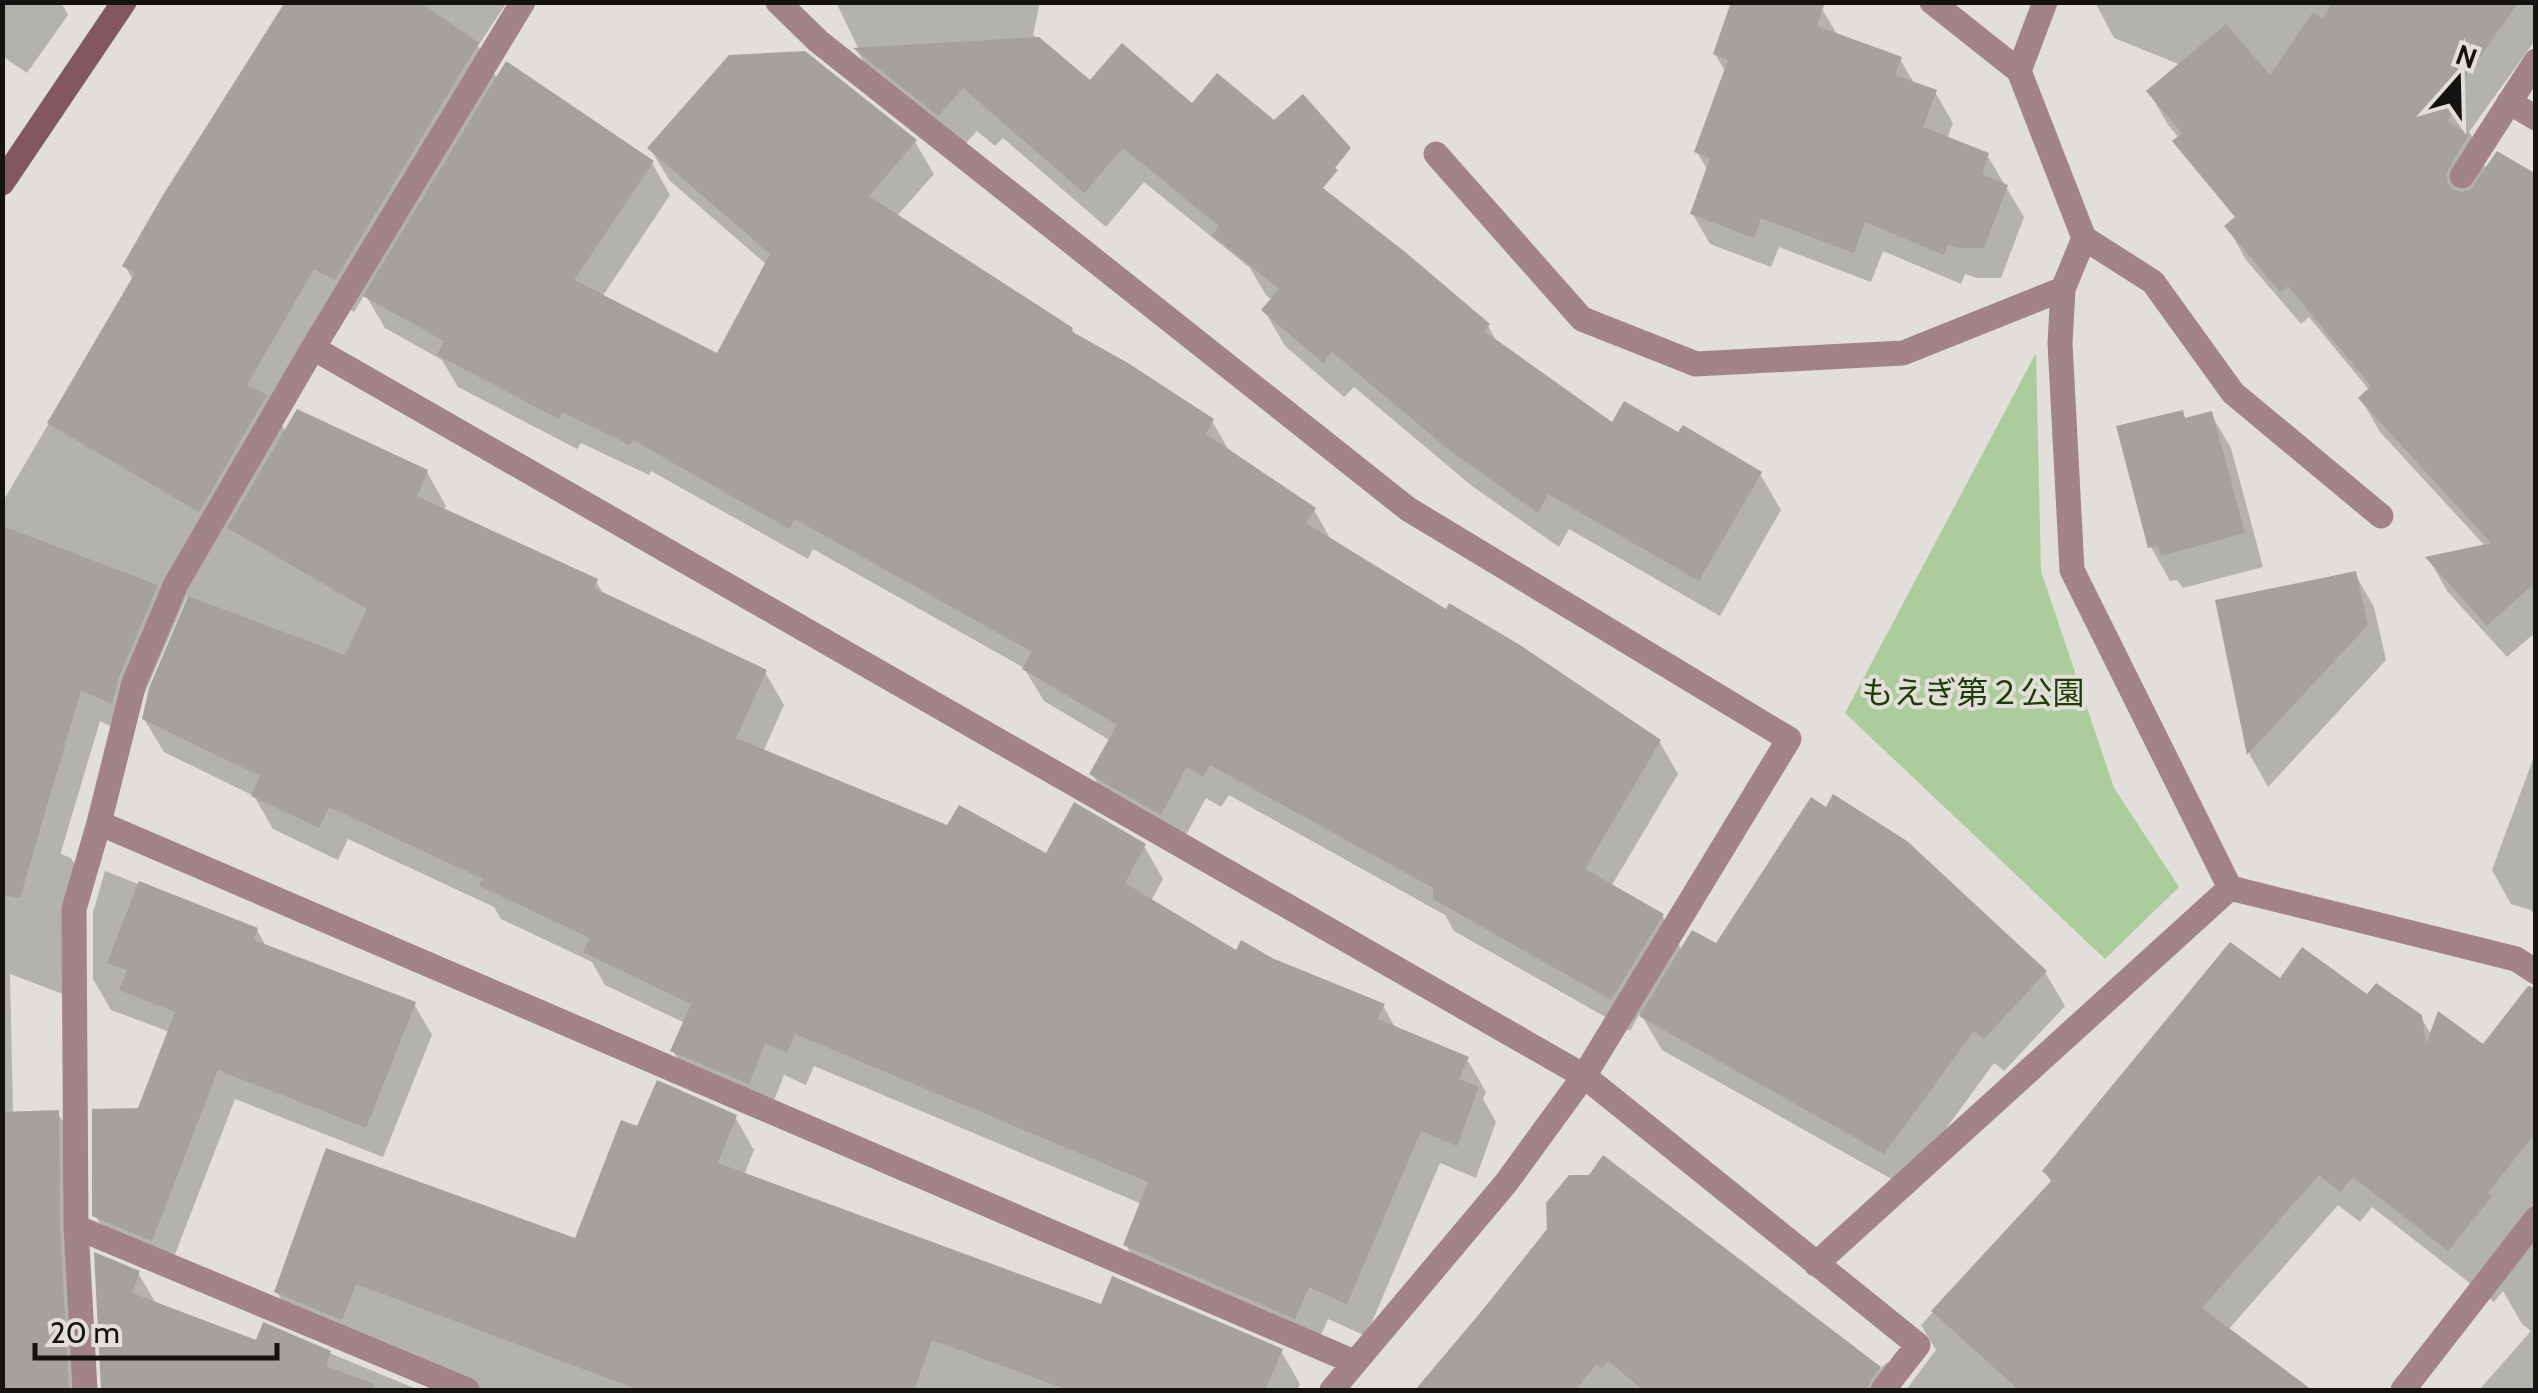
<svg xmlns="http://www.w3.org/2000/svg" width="2538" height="1393" font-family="Cabin,'Noto Sans JP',sans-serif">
<rect width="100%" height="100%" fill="#e2dfda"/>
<path fill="#accd9b" d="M2036,353L2041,571L2114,788L2179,887L2105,959L1845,713Z"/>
<path fill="#0003" d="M2,2H61L68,15L27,73L2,56Z
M291,2H507L478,46L498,80L652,163L670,195L602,297L718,356L767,265L669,180L650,148L804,53L915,142L934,174L896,217L1072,329L1076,337L1212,421L1231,454L1314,510L1333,543L1659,741L1678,774L1612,885L1662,915L1682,950L1716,946L2045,972L2065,1006L2004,1071L1994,1063L1904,1186L1662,1050L1640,1013L1630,1031L1454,931L1445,915L1229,795L1221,807L1206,798L1180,846L1111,806L1092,774L1111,741L1044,701L1024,668L813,549L808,559L651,471L649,475L581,443L577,449L458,387L442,360L385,328L365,294L354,312L334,300L271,407L286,432L427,472L446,506L443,511L596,581L604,595L765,672L784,705L763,752L949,829L1047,856L1144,846L1163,879L1151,901L1237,953L1271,960L1383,1006L1396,1029L1467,1059L1486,1092L1483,1099L1496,1122L1476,1178L1440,1163L1366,1336L1328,1319L1314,1351L1145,1278L1126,1245L1142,1204L814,1066L806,1085L784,1075L768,1116L692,1084L673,1051L685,1023L605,985L592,962L501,919L494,907L348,839L338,860L273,829L254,796L164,752L144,719L190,598L187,596L137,711L130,736L100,721L61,852V854L71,858L90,891L75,943L76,999L10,974L13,1114L58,1113L77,1146L86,1390H2V503L133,280L125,266Z
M836,2H1040L1033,35L1090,83L1192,106L1318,187L1488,326L1498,344L1612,426L1679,435L1760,474L1781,510L1720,616L1569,529L1559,547L1472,486L1354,387L1344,397L1285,346L1264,310L1273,301L1266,295L1250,268L1144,182L1106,227L1003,138L995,146L977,131L960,150L876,84L857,50H859Z
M2095,2H2536V39L2469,132L2475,141L2472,145L2487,170L2536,177V632L2507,657L2447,591L2429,559L2486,547L2380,432L2361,399L2370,391L2309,317L2301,324L2246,260L2227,226L2236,219L2227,204L2231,198L2168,125L2149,92L2181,65L2114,38Z
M1822,9L1838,36L1900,59L1915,85L1935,92L1953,123L1947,139L1987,155L2024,217L2001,278H1977L1965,274L1961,284L1883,251L1871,282L1779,247L1771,267L1710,244L1692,213L1708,171L1697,152L1726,73L1715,54Z
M2211,414L2231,448L2263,567L2183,588L2177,580L2170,581L2151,547L2119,428L2186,421Z
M2355,574L2374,607L2386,660L2268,787L2250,755L2218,602Z
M2536,751V918L2531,910L2511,904L2492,870Z
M105,871L257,930L267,948L414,1004L432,1035L383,1157L235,1099L169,1270L113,1246L95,1215L140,1110L170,1032L111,1010L93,979V912Z
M2280,981L2368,998L2420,1016L2432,1036L2484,1048L2536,998V1390H2479L2531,1331L2522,1324L2503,1291L2494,1302L2372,1207L2360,1222L2338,1205L2228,1330L2308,1390H1906L1936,1350L1921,1325L2052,1184L2045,1171Z
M735,1117L754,1150L744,1175L1102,1307L1281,1351L1300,1384L1297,1390H454L296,1325L277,1292L577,1241L639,1129Z
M1604,1158L1880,1369L1887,1362L1903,1390H1421V1387Z
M96,1256L138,1273L157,1305L258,1343L264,1326L419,1390H104Z"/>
<path fill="#a5a19d" d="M285,2H420L479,43L335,280L314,269L247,385L267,395L199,512L47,423L135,273L122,266L163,195Z
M1731,2H1825L1817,26L1902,57L1895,75L1937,90L1923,127L1989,153L1982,174L2008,185L1984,248H1958L1948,244L1944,255L1865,222L1854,253L1761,218L1754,238L1690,214L1710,158L1694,152L1728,60L1713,54Z
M2332,2H2519L2449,100L2457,106L2447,121L2469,134L2446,174L2448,184L2454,190L2462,192L2470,190L2497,151L2536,174V591L2531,586L2487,626L2425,557L2491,543L2358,398L2371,386L2288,286L2280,292L2224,226L2235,217L2172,141L2182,133L2146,91L2226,24L2270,75L2313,12L2323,18Z
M1039,37L1090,80L1122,43L1192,103L1217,73L1274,120L1303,94L1351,148L1335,168L1338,170L1323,188L1404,251L1490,324L1484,331L1612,422L1624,401L1678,432L1683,425L1762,472L1699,581L1548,494L1538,513L1449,450L1332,352L1323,363L1261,310L1279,289L1212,235L1219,226L1123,148L1084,193L963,88L938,116L853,48Z
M805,51L917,140L869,196L1073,328L1071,331L1128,363L1214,419L1206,434L1316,508L1306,523L1446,609L1449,603L1520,645L1661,740L1585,869L1664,914L1611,1000L1433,899V888L1210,765L1203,777L1187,767L1161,815L1089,774L1117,725L1022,669L1032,652L795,519L789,529L633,440L630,445L562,412L559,419L437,355L444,341L363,296L506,61L654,161L574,280L717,353L770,254L647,148L729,55Z
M297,409L428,470L417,496L598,579L594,588L767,670L736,738L947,825L959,805L1046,853L1074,802L1146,844L1125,883L1236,950L1241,940L1272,958L1385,1004L1378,1019L1469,1057L1459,1079L1479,1087L1457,1146L1421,1131L1347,1304L1309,1287L1295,1319L1123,1245L1148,1182L795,1034L787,1053L765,1043L749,1084L670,1051L691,1004L583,952L590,938L479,886L483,879L329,807L319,828L251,796L260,776L142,719L149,688L188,596L345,655L367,609L227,528Z
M2183,410L2185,418L2212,411L2245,533L2161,556L2158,546L2148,548L2116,426Z
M2,526L158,585L119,677L112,704L81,690L20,898L2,895Z
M2356,571L2368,625L2247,755L2215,600Z
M1833,794L1907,841L2047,971L1984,1039L1974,1031L1884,1154L1639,1016L1692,930L1716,943L1811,797L1826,807Z
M139,881L258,928L254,940L416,1002L366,1128L218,1070L152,1241L92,1216V1109L138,1108L175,1012L119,990L127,970L107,963Z
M2230,942L2280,978L2302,947L2367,994L2376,983L2422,1015L2426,1044L2438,1011L2483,1044L2528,986L2536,988V1132L2488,1193L2492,1196L2448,1251L2353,1177L2340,1192L2319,1175L2202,1308L2312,1390H2019L1931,1311L2052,1180L2042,1171Z
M657,1080L737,1115L718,1163L1101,1304L1112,1276L1283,1349L1265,1390H1068L932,1340L914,1390H639L356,1284L342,1320L274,1292L326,1148L575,1238L621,1120L637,1126Z
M59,1110L60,1227L69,1390H2V1112Z
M1603,1155L1881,1367L1870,1381L1867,1390H1643L1608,1361L1602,1368L1597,1364L1575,1390H1415L1491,1300L1547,1229L1546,1203L1569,1175H1589Z
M94,1252L140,1271L132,1293L256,1340L263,1322L331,1351L326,1366L374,1384L373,1390H101Z"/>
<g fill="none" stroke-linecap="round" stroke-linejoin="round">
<path stroke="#a2838a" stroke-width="25" d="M778,2L818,41L1408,509L1789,739L1584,1076L1506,1183L1332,1390
M1932,2L2019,71L2084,238L2063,289L2060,343L2072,570L2230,888L2516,959L2536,972
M2019,71L2045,2
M2509,102L2536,118
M1436,154L1582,319L1696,364L1903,353L2063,289
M2462,176L2536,61
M2084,238L2153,282L2233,393L2381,516
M313,348L1584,1076L1918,1345L1883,1390
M99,823L1354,1362
M76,1227L467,1390
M1816,1264L2230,888
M85,1390L76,1227L74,909L99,823L134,683L176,584L313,348L523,2
M2403,1390L2536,1219"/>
<path stroke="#835761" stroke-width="25" d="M2,183L124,2"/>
</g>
<g text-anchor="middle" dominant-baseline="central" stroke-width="8" stroke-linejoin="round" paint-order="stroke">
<g font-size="32" fill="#1d3e02" stroke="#e2dfda">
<text x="1973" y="692">もえぎ第２公園</text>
</g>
</g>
<rect width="2538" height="1393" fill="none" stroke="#141311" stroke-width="10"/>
<g transform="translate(2458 80) rotate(20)" stroke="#e2dfda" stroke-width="8" paint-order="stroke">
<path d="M0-8L18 38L0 25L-18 38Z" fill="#141311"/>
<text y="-15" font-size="28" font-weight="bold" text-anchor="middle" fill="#141311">N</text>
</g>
<path d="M35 1343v15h242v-15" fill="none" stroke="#141311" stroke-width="5"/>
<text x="50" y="1343" font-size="30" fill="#141311" stroke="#e2dfda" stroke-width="8" paint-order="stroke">20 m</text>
</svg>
